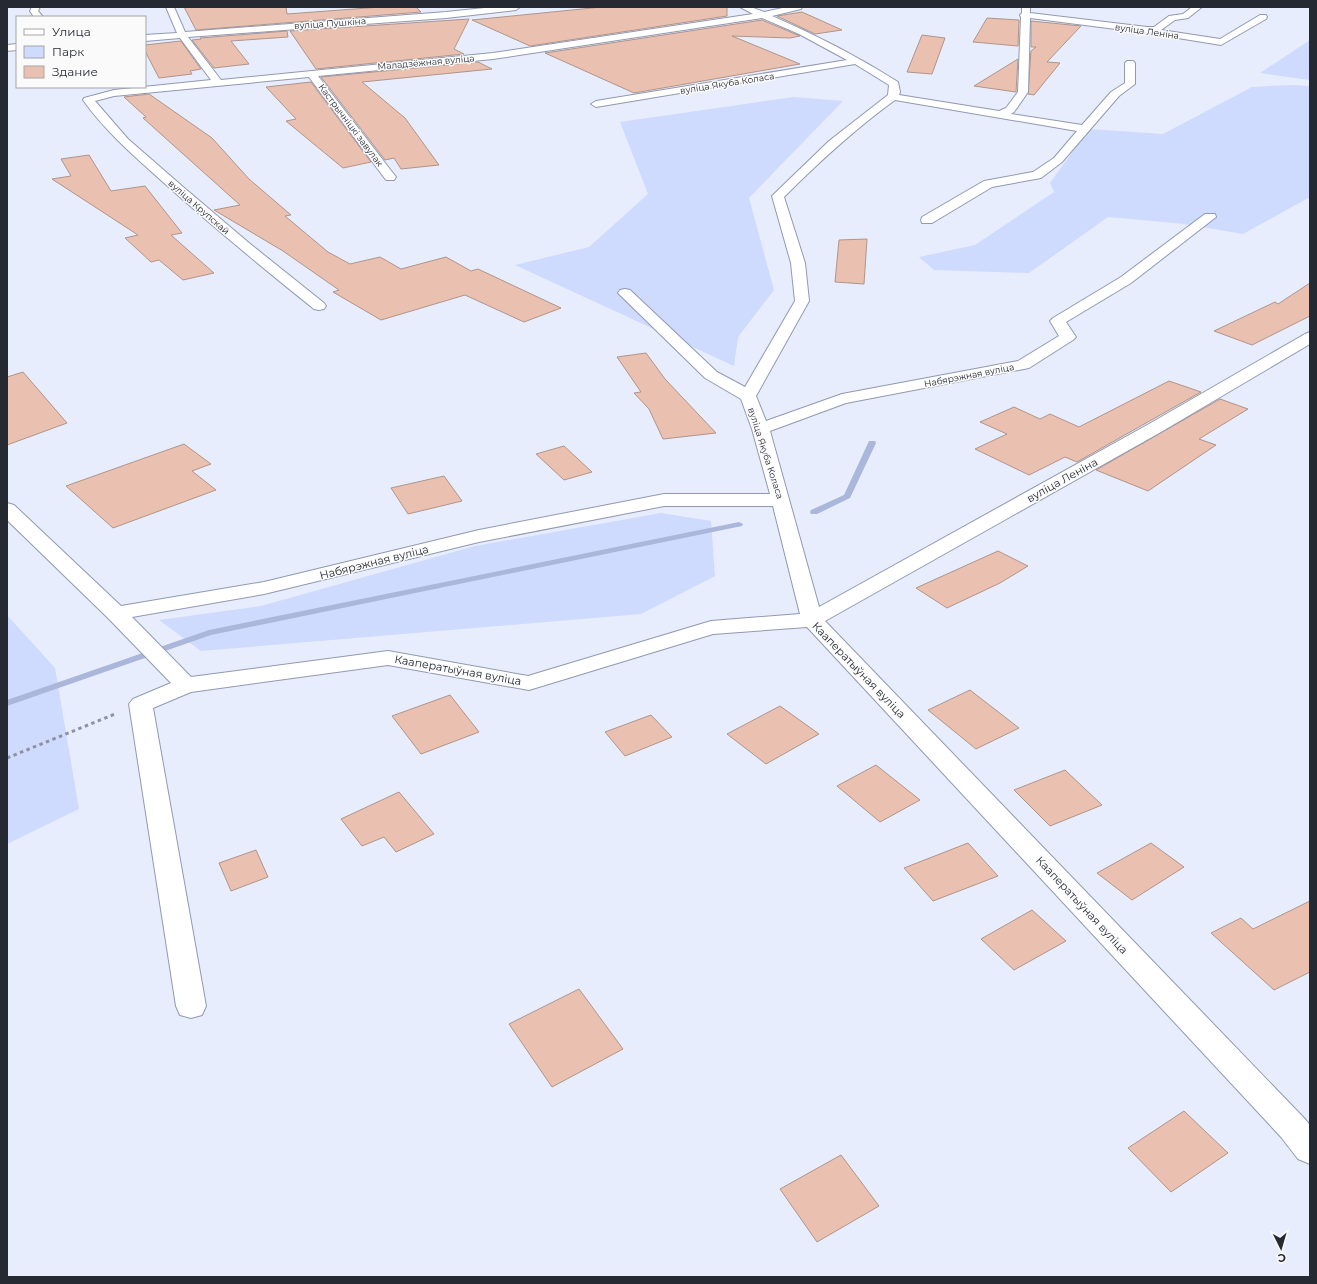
<svg xmlns="http://www.w3.org/2000/svg" width="1317" height="1284" font-family="Montserrat,sans-serif">
<rect width="100%" height="100%" fill="#e7edfd"/>
<path fill="#cedafe" d="M1310,40V80L1260,73Z
M1292,85L1310,86V197L1243,234L1184,224L1108,217L1029,273L934,270L919,257L975,245L1054,192L1050,183L1089,129L1163,134L1252,87Z
M794,97L843,101L749,198L774,290L738,337L734,366L515,265L589,247L648,194L620,122Z
M661,513L711,521L715,576L641,614L201,651L159,620L261,606L475,546Z
M7,615L55,668L79,809L7,844Z"/>
<g fill="none" stroke-linecap="round" stroke-linejoin="round">
<path fill="#abb7da" fill-rule="evenodd" d="M869,441H875L876,443L850,498L817,514H811L810,512L811,510L844,495Z
M739,522L743,524L742,526L211,635L7,706V700L209,630Z"/>
</g>
<path fill="#eac1b1" stroke="#b09489" d="M184,7H286L287,14L381,7H416L421,12L196,30Z
M602,7H727V16L530,46L472,20Z
M802,12L842,30L815,34L777,16Z
M987,18L1019,20L1018,46L973,42Z
M469,19L454,49L464,54L316,69L290,31Z
M762,20L800,36L790,38L732,36L800,64L634,93L545,53Z
M1031,21L1081,26L1047,62L1060,63L1034,95L1028,94L1031,51L1036,47H1031Z
M287,31L288,37L231,41L249,64L214,68L192,40L201,39L200,38Z
M922,35L945,38L932,74L907,72Z
M181,41L201,69L190,71L192,74L159,78L145,51V45Z
M1018,59L1016,92L974,86Z
M478,62L492,69L362,82L405,118L439,165L401,169L394,158L385,160L321,77Z
M311,82L371,162L343,168L286,121L296,119L266,87Z
M149,94L212,138L249,179L291,215L285,216L328,252L350,264L380,257L401,269L446,257L471,271L478,269L561,308L524,322L465,295L381,320L333,292L339,290L283,251L214,210L240,205L143,118L146,117L124,97Z
M89,155L111,191L145,186L182,233L171,235L214,273L183,280L159,260L151,262L125,238L138,235L52,179L71,176L61,159Z
M867,239L864,284L835,282L839,240Z
M1310,283V316L1252,345L1214,331L1275,302L1278,304Z
M646,353L665,379L716,433L663,439L649,409L634,393L641,392L617,357Z
M23,372L67,423L7,445V377Z
M1169,381L1201,392L1077,462L1065,457L1029,475L975,449L1007,434L980,422L1014,407L1040,419L1050,414L1079,427Z
M1220,399L1248,409L1199,439L1216,445L1148,491L1096,470Z
M184,444L211,464L192,471L216,490L113,528L66,486Z
M564,446L592,472L564,480L536,454Z
M444,476L462,501L408,514L391,488Z
M998,551L1028,566L1000,583L947,608L916,588Z
M970,690L1019,728L976,749L928,710Z
M450,695L479,732L421,754L392,716Z
M780,706L819,734L766,764L727,734Z
M651,715L672,737L625,756L605,732Z
M876,765L920,800L880,822L837,786Z
M1065,770L1102,805L1050,826L1014,790Z
M399,792L434,834L396,852L384,837L362,846L341,819Z
M968,843L998,876L933,901L904,868Z
M1151,843L1184,867L1132,900L1097,873Z
M256,850L268,877L231,891L219,863Z
M1310,901V972L1274,990L1211,933L1241,918L1253,929Z
M1032,910L1066,941L1014,970L981,939Z
M579,989L623,1049L552,1087L509,1024Z
M1184,1111L1228,1153L1171,1192L1128,1148Z
M841,1155L879,1206L817,1242L780,1189Z"/>
<g fill="none" stroke-linecap="round" stroke-linejoin="round">
<g stroke="#9199b1" stroke-width="2">
<path id="minor" d="M32,7H40L38,11L43,17H34L30,11Z
M166,7H174L185,32L446,12L494,7H520L516,10L446,18L188,37L221,80L493,53L753,14L740,7H751L764,12L787,7H802L801,9L772,16C816,35 857,56 898,82L900,92L899,95L999,111L1006,108L1018,92L1021,17L1020,15L1022,13V7H1030V13L1147,27H1154L1169,16L1183,14L1192,7H1202L1188,18L1175,20L1161,30L1220,39L1260,15H1266L1267,17L1266,19L1221,45L1147,33L1030,18L1028,92L1014,112L1011,114L1082,125L1111,92L1125,83V63L1127,61H1133L1135,63V84L1119,96L1062,162L1041,178L992,187L932,223H922L921,220L922,217L984,181L1033,172L1054,158L1077,131L895,100C855,129 819,162 784,197L805,263L809,301L756,396L766,421L842,394L1018,361L1059,336L1050,321L1053,318L1121,277L1205,214H1215L1216,217L1131,283L1066,322L1076,337L1073,340L1029,368L846,403L770,431L819,607L1149,424L1305,334L1310,332V344L1161,432L825,621L1303,1117L1310,1125V1164L1298,1159L1281,1137L807,627L713,634L529,690L388,665L191,692L153,708L206,1006L202,1015L191,1018L180,1015L176,1006L129,704L133,699L171,683L108,618L7,520V503L14,505L121,606L264,582L479,530L664,494H770L752,429L741,399L705,378L618,293L620,290L625,289L630,290L717,372L745,387L795,301L791,263L772,196L829,141L888,95L889,85L855,64L596,107L591,104L596,101L847,60L799,34L762,18L493,59L318,76L396,177L394,180H386L309,77L114,96L95,101L128,139L182,186L249,243L324,303L326,306L324,309L319,310L314,309C263,268 212,226 163,182C135,157 105,131 83,100L84,98L114,90L211,80L180,38L145,41V35L177,33ZM664,506H773L800,614L711,621L528,676L388,651L191,677L132,617L264,594L479,542Z
M17,44V50L7,51V45Z"/>
</g>
<path stroke="#8e939f" stroke-width="3" stroke-dasharray="3.5 3.5" stroke-linecap="butt" d="M7,758L115,714"/>
<use href="#minor" fill="#fff" fill-rule="evenodd"/>
</g>
<g text-anchor="middle" dominant-baseline="central" stroke-width="3" stroke-linejoin="round" paint-order="stroke">
<g font-size="9" fill="#252932" stroke="#fafafa">
<text transform="translate(330 23) rotate(-4)">вуліца Пушкіна</text>
<text transform="translate(1147 31) rotate(8)">вуліца Леніна</text>
<text transform="translate(426 62) rotate(-5)">Маладзёжная вуліца</text>
<text transform="translate(727 83) rotate(-9)">вуліца Якуба Коласа</text>
<text transform="translate(351 125) rotate(53)">Кастрычніцкі завулак</text>
<text transform="translate(199 207) rotate(41)">вуліца Крупскай</text>
<text transform="translate(969 375) rotate(-11)">Набярэжная вуліца</text>
<text transform="translate(766 453) rotate(72)">вуліца Якуба Коласа</text>
</g>
<g font-size="11" fill="#252932" stroke="#fafafa">
<text transform="translate(1062 480) rotate(-29)">вуліца Леніна</text>
<text transform="translate(374 562) rotate(-14)">Набярэжная вуліца</text>
<text transform="translate(458 670) rotate(10)">Кааператыўная вуліца</text>
<text transform="translate(859 670) rotate(46)">Кааператыўная вуліца</text>
<text transform="translate(1082 905) rotate(47)">Кааператыўная вуліца</text>
</g>
</g>
<rect width="1317" height="1284" fill="none" stroke="#252932" stroke-width="16"/>
<rect x="16" y="16" width="130" height="72" fill="#fafafa" stroke="#a5a6aa"/>
<rect x="24" y="29" width="20" height="6" fill="#ffffff" stroke="#a5a6aa"/>
<text x="52" y="36" font-size="12" fill="#252932">Улица</text>
<rect x="24" y="46" width="20" height="12" fill="#cedafe" stroke="#a5a6aa"/>
<text x="52" y="56" font-size="12" fill="#252932">Парк</text>
<rect x="24" y="66" width="20" height="12" fill="#eac1b1" stroke="#a5a6aa"/>
<text x="52" y="76" font-size="12" fill="#252932">Здание</text>
<g transform="translate(1281 1248) rotate(175)" stroke="#fafafa" stroke-width="3" paint-order="stroke">
<path d="M0-3L7 15L0 10L-7 15Z" fill="#252932"/>
<text y="-6" font-size="11" font-weight="bold" text-anchor="middle" fill="#252932">С</text>
</g>
</svg>
